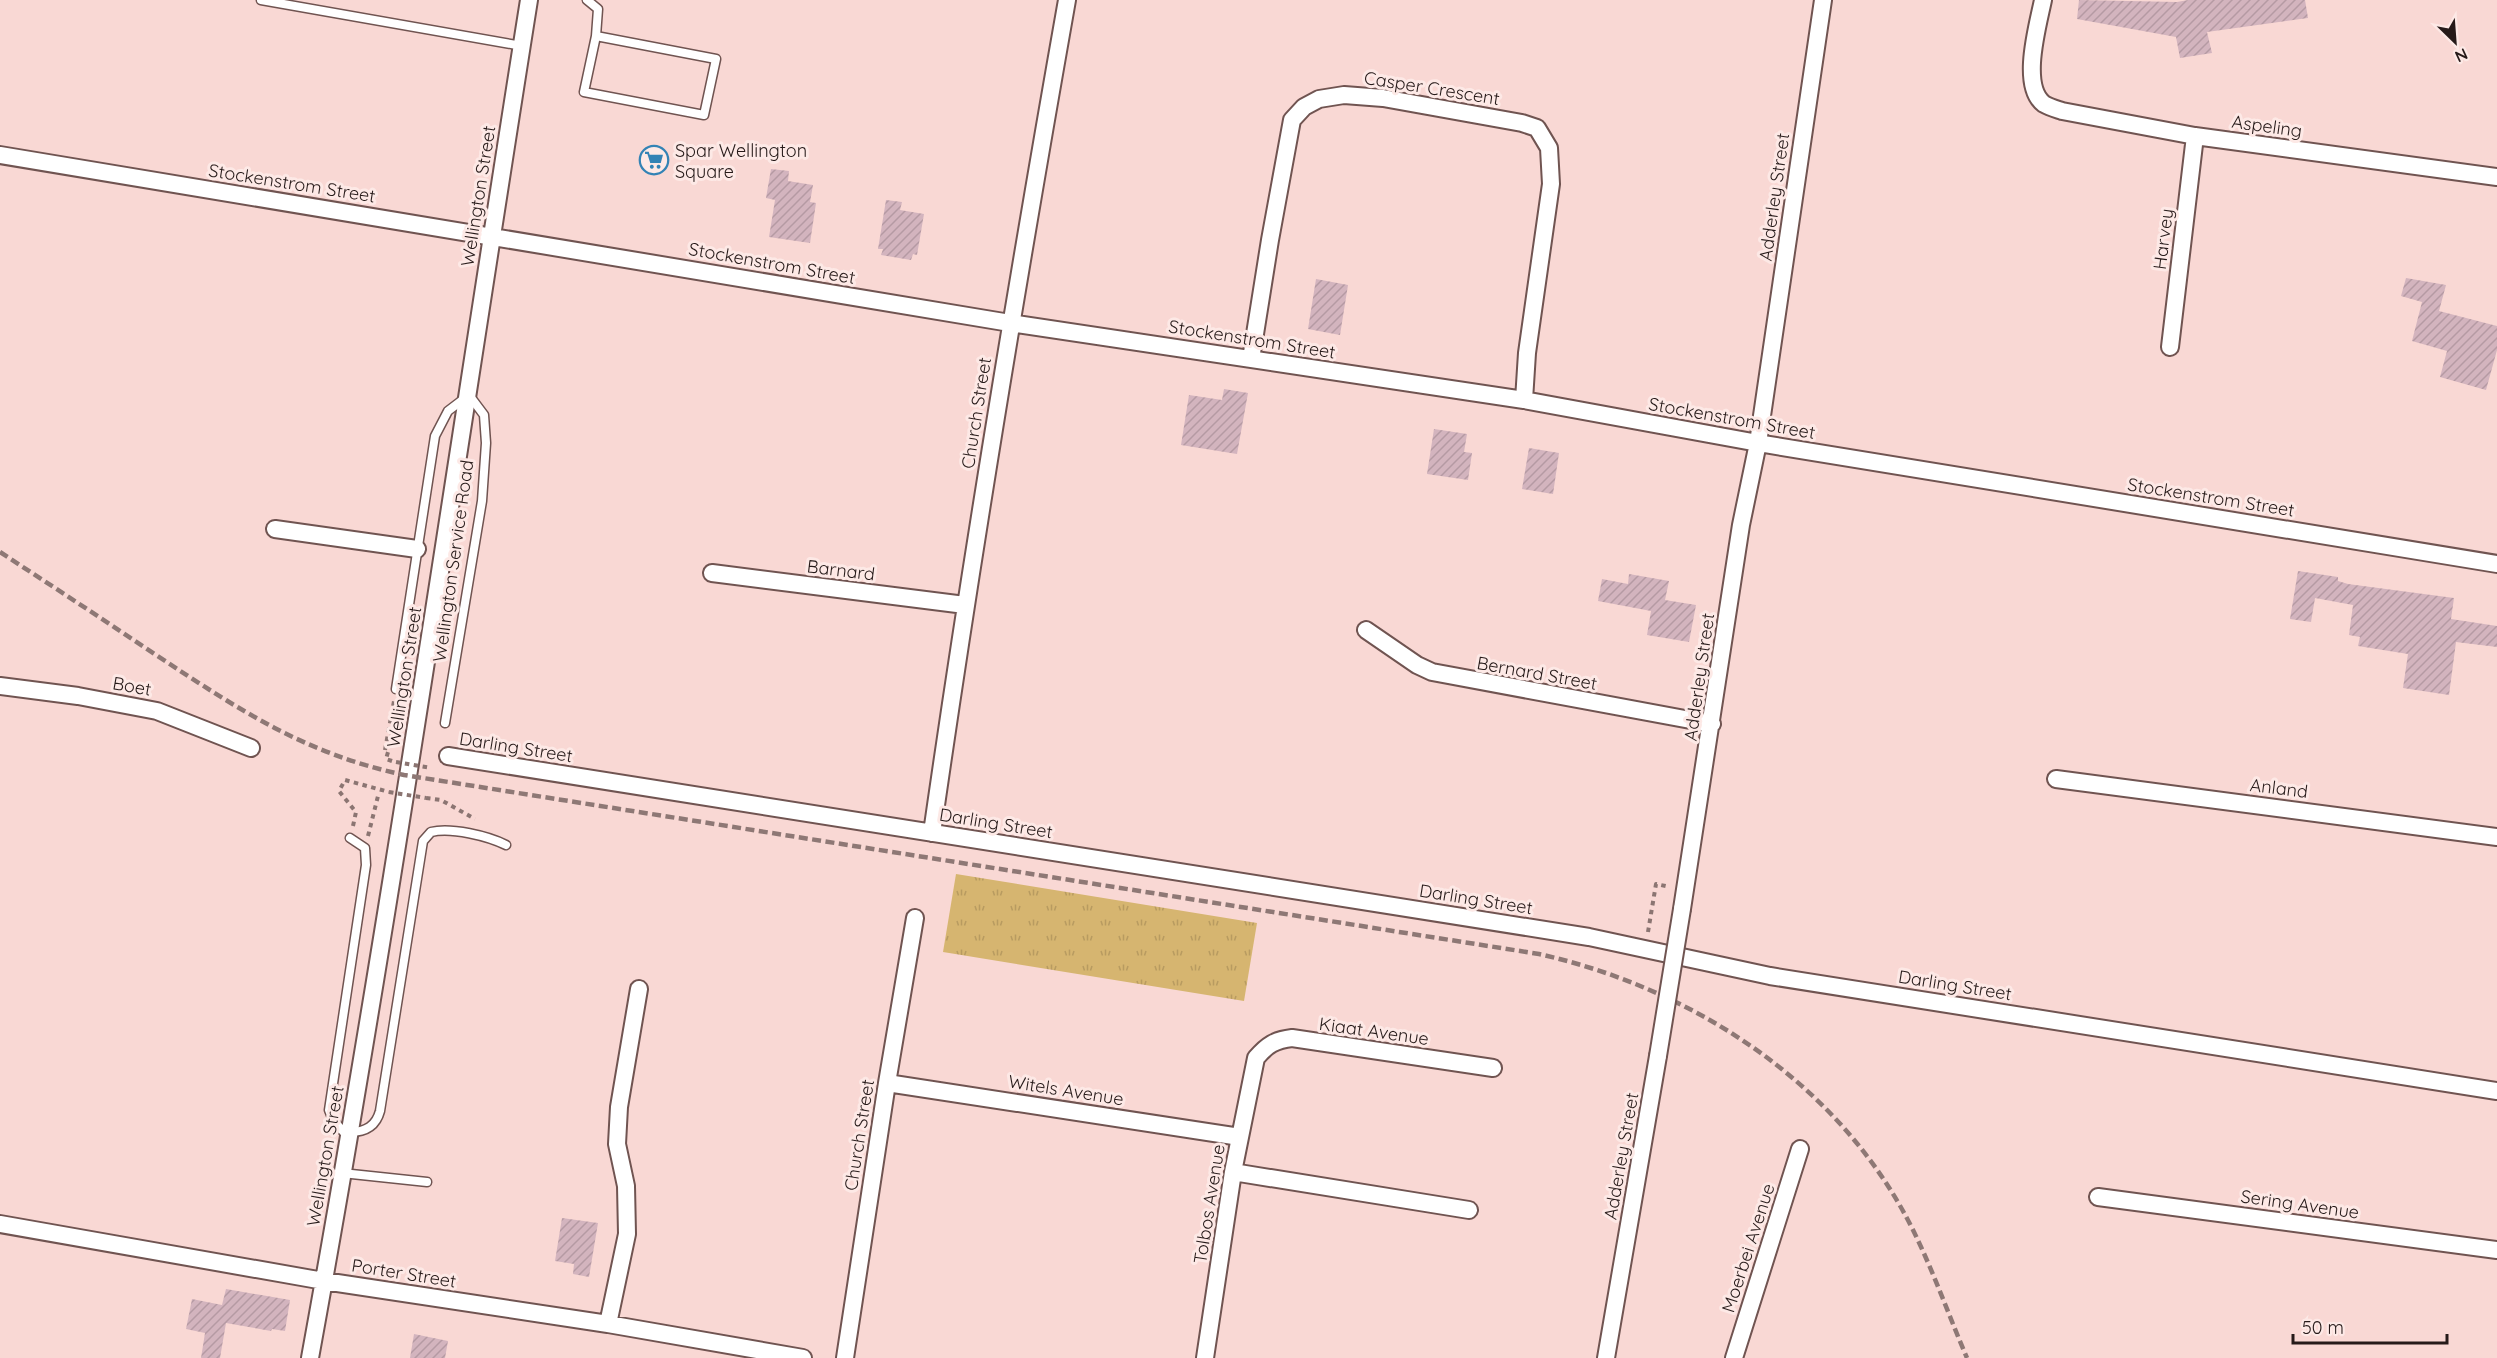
<svg xmlns="http://www.w3.org/2000/svg" width="2497" height="1358" font-family="Quicksand,sans-serif">
<defs>
<pattern id="park-tufts" width="24" height="20" patternUnits="userSpaceOnUse" patternTransform="scale(1.5)"><rect width="24" height="20" fill="#d6b570"/><path d="M3 7l-1-3M5 7V3M7 7l1-3M15 17l-1-3M17 17v-4M19 17l1-3" fill="none" stroke="#b89b60"/></pattern>
<pattern id="building-hatch" width="6" height="6" patternUnits="userSpaceOnUse" patternTransform="scale(1.5)"><rect width="6" height="6" fill="#d3b4be"/><path d="M-1 1l2-2M0 6l6-6M5 7l2-2" fill="none" stroke="#b59aa3"/></pattern>
</defs>
<rect width="100%" height="100%" fill="#f9d8d4"/>
<path fill="url(#park-tufts)" d="M956,874L1257,923L1244,1001L943,952Z"/>
<path fill="url(#building-hatch)" d="M2079,0L2177,2L2188,0H2305L2308,18L2207,32L2212,53L2180,58L2176,37L2077,19Z
M771,169L789,171L788,181L813,185L810,202L816,203L810,243L769,237L775,200L766,198Z
M886,200L902,202L900,210L924,214L917,255L913,254L911,260L881,255L883,249H878Z
M2406,278L2446,285L2439,311L2497,326V350L2486,390L2440,377L2447,351L2412,341L2422,302L2401,296Z
M1316,279L1348,285L1340,335L1308,329Z
M1224,389L1248,393L1237,454L1181,445L1189,395L1222,400Z
M1434,429L1467,434L1464,452L1472,453L1468,480L1427,474Z
M1529,448L1559,453L1553,494L1522,489Z
M2298,571L2338,577V581L2348,584L2454,598L2451,619L2497,626V647L2456,642L2449,695L2403,688L2408,654L2358,646L2360,637L2349,635L2353,605L2315,598L2311,622L2290,619Z
M1629,574L1669,581L1665,600L1696,605L1689,642L1647,635L1651,611L1598,601L1602,579L1628,584Z
M562,1218L598,1223L589,1277L573,1274L574,1264L555,1261Z
M226,1289L290,1300L285,1331L272,1329L271,1331L226,1323L220,1358H201L205,1333L186,1329L192,1299L222,1305Z
M414,1334L448,1341L445,1358H410Z"/>
<g fill="none" stroke-linecap="round" stroke-linejoin="round">
<g stroke="#705451" stroke-width="11">
<path id="lane" d="M261,0L522,46
M587,0L598,9L596,36L584,92L704,115L716,59L596,36
M396,689L435,436L448,411L469,395L484,415L486,443L482,501L445,723
M350,1132C366,1132 376,1126 380,1111L423,841L431,832C451,827 488,836 506,845
M349,1138L333,1120L329,1110L366,865L365,848L350,838
M342,1173L427,1182"/>
</g>
<g stroke="#705451" stroke-width="20">
<path id="street" d="M2043,0C2038,25 2020,86 2044,104C2049,107 2056,109 2062,111L2195,136L2497,177
M0,155L1010,323L1524,400L1758,443L2497,564
M2170,347L2195,136
M1251,359L1270,240L1292,120L1304,107L1319,99L1344,95L1383,98L1522,123L1537,128L1549,148L1551,184L1527,353L1524,400
M275,529L417,549
M712,573L965,605
M1366,630L1417,665L1432,672L1712,724
M0,686L78,696L157,711L251,748
M448,756L1589,937L1770,976L2497,1091
M2056,779L2497,837
M932,833C972,554 1018,277 1067,0
M1682,909L1741,525L1758,443L1823,0
M887,1083L1240,1137
M1233,1172L1469,1210
M2098,1197L2497,1250
M0,1224L324,1281L608,1324L803,1358
M608,1324L627,1234L626,1186L617,1144L619,1107L639,989
M310,1358C392,907 457,453 529,0
M845,1358L887,1083L915,918
M1205,1358L1233,1172L1256,1058C1267,1045 1275,1040 1292,1038L1493,1068
M1606,1358L1658,1056
M1734,1358L1800,1149"/>
</g>
<path stroke="#8b7572" stroke-width="4" stroke-dasharray="4.5 4.5" stroke-linecap="butt" d="M385,750L394,701
M392,761L386,759L390,745L397,703
M426,798L441,800L475,819
M353,826L356,812L339,791L345,780L389,792
M368,836L378,796
M1648,932L1656,884L1670,887"/>
<use href="#lane" stroke="#fff" stroke-width="8"/>
<use href="#street" stroke="#fff" stroke-width="16"/>
<path stroke="#8e7875" stroke-width="4.5" stroke-dasharray="9 4.5" stroke-linecap="butt" d="M0,552C52,586 104,620 156,655C240,710 303,753 404,775L1539,954C1695,989 1842,1085 1914,1232C1934,1273 1949,1316 1967,1358"/>
<g stroke="#705451" stroke-width="20" stroke-linecap="butt">
<path id="street-bridge" d="M1658,1056L1682,909"/>
</g>
<path stroke="#8b7572" stroke-width="4" stroke-dasharray="4.5 4.5" stroke-linecap="butt" d="M396,762L431,768
M389,792L426,798"/>
<use href="#street-bridge" stroke="#fff" stroke-width="16"/>
</g>
<defs>
<g id="supermarket-ring" transform="scale(1.5)"><circle r="9.5" fill="#fde9e6" stroke="#3383b5" stroke-width="1.5"/><path d="M-6-5.5h2.5l.6 2H6L4.5 2H-2.5L-4.4-4H-6ZM-1.5 3.2a1.3 1.3 0 1 0 .1 0ZM3 3.2a1.3 1.3 0 1 0 .1 0Z" fill="#3383b5"/></g>
</defs>
<g fill-rule="evenodd">
<use href="#supermarket-ring" x="654" y="160"/>
</g>
<g text-anchor="middle" dominant-baseline="central" stroke-width="6" stroke-linejoin="round" paint-order="stroke">
<g font-size="18" fill="#261a19" stroke="#fde9e6">
<text transform="translate(1432 88) rotate(9)">Casper Crescent</text>
<text transform="translate(2267 126) rotate(8)">Aspeling</text>
<text transform="translate(292 183) rotate(9)">Stockenstrom Street</text>
<text transform="translate(478 196) rotate(-81)">Wellington Street</text>
<text transform="translate(1774 197) rotate(-82)">Adderley Street</text>
<text transform="translate(2163 239) rotate(-83)">Harvey</text>
<text transform="translate(772 263) rotate(10)">Stockenstrom Street</text>
<text transform="translate(1252 339) rotate(9)">Stockenstrom Street</text>
<text transform="translate(976 413) rotate(-81)">Church Street</text>
<text transform="translate(1732 418) rotate(10)">Stockenstrom Street</text>
<text transform="translate(2211 497) rotate(9)">Stockenstrom Street</text>
<text transform="translate(453 561) rotate(-82)">Wellington Service Road</text>
<text transform="translate(841 570) rotate(7)">Barnard</text>
<text transform="translate(1537 673) rotate(10)">Bernard Street</text>
<text transform="translate(404 677) rotate(-81)">Wellington Street</text>
<text transform="translate(1699 677) rotate(-82)">Adderley Street</text>
<text transform="translate(132 686) rotate(10)">Boet</text>
<text transform="translate(516 747) rotate(9)">Darling Street</text>
<text transform="translate(2279 788) rotate(7)">Anland</text>
<text transform="translate(996 823) rotate(9)">Darling Street</text>
<text transform="translate(1476 899) rotate(9)">Darling Street</text>
<text transform="translate(1955 985) rotate(9)">Darling Street</text>
<text transform="translate(1374 1031) rotate(8)">Kiaat Avenue</text>
<text transform="translate(1066 1090) rotate(9)">Witels Avenue</text>
<text transform="translate(859 1135) rotate(-81)">Church Street</text>
<text transform="translate(325 1156) rotate(-80)">Wellington Street</text>
<text transform="translate(1621 1156) rotate(-80)">Adderley Street</text>
<text transform="translate(1209 1204) rotate(-81)">Tolbos Avenue</text>
<text transform="translate(2300 1204) rotate(8)">Sering Avenue</text>
<text transform="translate(1748 1248) rotate(-72)">Moerbei Avenue</text>
<text transform="translate(404 1273) rotate(9)">Porter Street</text>
</g>
<g font-size="18" fill="#261a19" stroke="#fde9e6" text-anchor="start">
<text x="675" y="150">Spar Wellington<tspan x="675" dy="21">Square</tspan></text>
</g>
</g>
<g transform="translate(2455 42) rotate(155)" stroke="#fde9e6" stroke-width="4.5" paint-order="stroke">
<path d="M0-4.5L10 22L0 15L-10 22Z" fill="#261a19"/>
<text y="-9" font-size="16" font-weight="bold" text-anchor="middle" fill="#261a19">N</text>
</g>
<path d="M2293 1334v9h154v-9" fill="none" stroke="#261a19" stroke-width="3"/>
<text x="2302" y="1334" font-size="18" fill="#261a19" stroke="#fde9e6" stroke-width="4.5" paint-order="stroke">50 m</text>
</svg>
